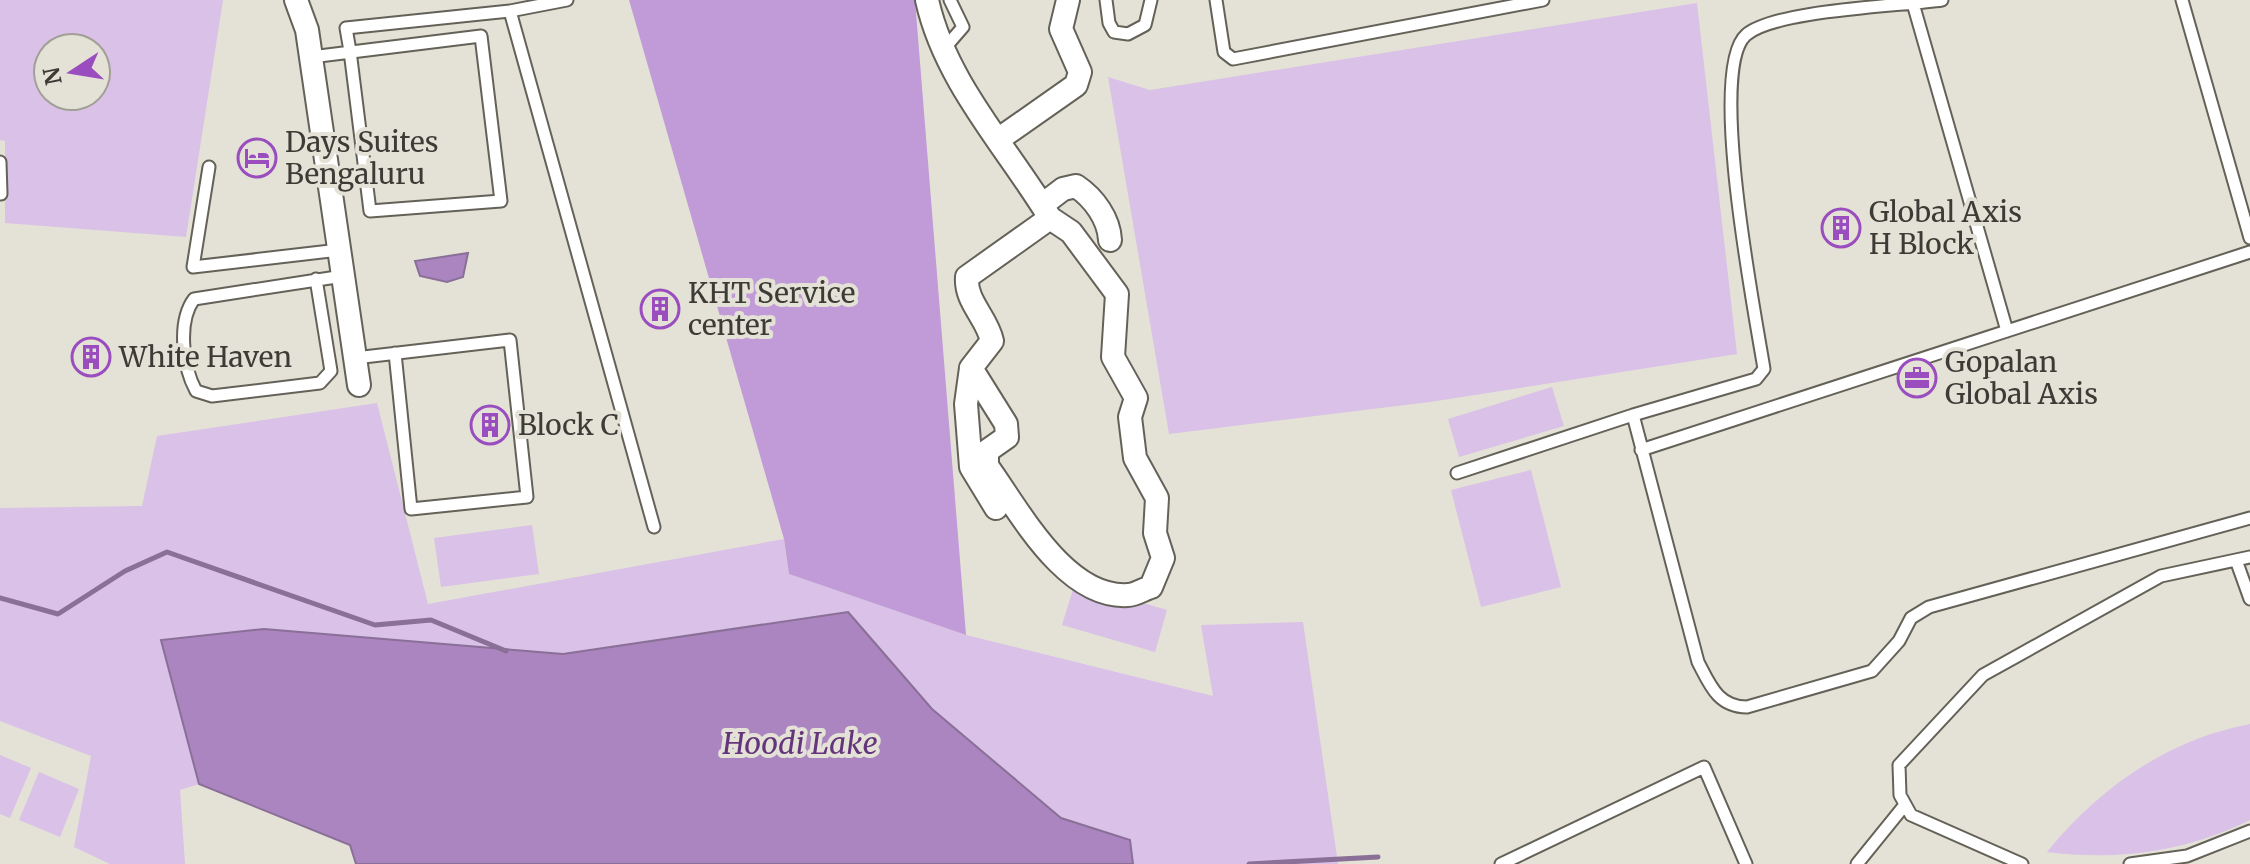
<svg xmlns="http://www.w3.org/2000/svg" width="2250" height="864" font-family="Merriweather,serif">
<rect width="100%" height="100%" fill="#e4e2d6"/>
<path fill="#d9c1e7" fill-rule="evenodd" d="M0,0H223L186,237L5,223V141L0,140ZM48,48H96V96H48Z
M1697,3L1737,354L1430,402L1169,434L1108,77L1150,90Z
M1552,387L1564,426L1459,457L1448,419Z
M377,403L428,604L784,539L789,574L966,635L1213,696L1201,625L1303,622L1338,864H1133L1130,840L1061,818L932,709L848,612L563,654L373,639L161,640L199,784L180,790L185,864H110L74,847L91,756L0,721V508L142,506L157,436Z
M1531,470L1561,587L1481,607L1451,490Z
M532,525L539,574L441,587L434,538Z
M1075,583L1167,610L1155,652L1062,625Z
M2250,724V820C2185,852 2118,861 2047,852C2100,787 2167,740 2250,724Z
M0,755L31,768L10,818L0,814Z
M39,772L79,789L60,837L19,820Z"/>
<path fill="#c19bd7" d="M629,0H915L966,635L789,574L784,539Z"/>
<path fill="#ab85c0" stroke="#8a6f97" stroke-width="2" d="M468,253L463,277L447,282L420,276L415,261Z
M848,612L932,709L1061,818L1130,840L1133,864H356L350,845L199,784L161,640L264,629L563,654Z"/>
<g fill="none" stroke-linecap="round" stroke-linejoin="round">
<path stroke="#8a6f97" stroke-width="5" d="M0,598L58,614L125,571L167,552L375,625L431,620L506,651
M1249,864L1378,857"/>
<g stroke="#646258" stroke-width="15">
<path id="service" d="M1106,0L1109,23L1114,32L1128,34L1145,25L1151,0
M1216,0L1224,52L1233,59L1543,0
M1912,0L2007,331
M1942,0C1900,6 1774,10 1746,35C1707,69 1755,313 1764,369L1756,379L1633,415L1698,662C1710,685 1718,707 1747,707L1872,671L1899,641L1911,618L1929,607L2250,518
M2182,0L2250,238
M510,11L567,0
M943,50L963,27L950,0
M311,57L481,36L501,201L370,211L350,51L346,28L510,11L654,527
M0,162L1,194
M209,167L193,267L339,250
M316,279L331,371L320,383L212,396L196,391C183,367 177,322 194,299L343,276
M355,358L510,340L527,497L411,509L395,353
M1641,450L2250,252
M1457,473L1633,415
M2236,560L2250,599
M1501,864L1704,767L1746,864
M1857,864L1904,806
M2022,864L1911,815L1900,795L1899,765L1983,675L2161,576L2250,557
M2130,864L2187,856L2250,831"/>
</g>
<g stroke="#646258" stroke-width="26">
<path id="minor" d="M296,0L307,30L359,385
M927,0C945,82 1007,147 1050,218
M999,139L1076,85L1080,72L1061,29L1068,0
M1042,205L1063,189L1076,186C1094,198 1109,219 1110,240
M1050,218L1071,232L1117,294L1113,357L1136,398L1130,417L1135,458L1157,498L1155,533L1163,558L1151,587C1144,589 1135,595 1128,595C1065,599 1019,510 987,466V451L1007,437L1006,424L971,368L992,341C987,317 965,302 967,277Z
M971,368L966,404L971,467L996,508"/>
</g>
<use href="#service" stroke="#fff" stroke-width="11"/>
<use href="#minor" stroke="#fff" stroke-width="22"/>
</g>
<defs>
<g id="hotel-ring" transform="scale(2)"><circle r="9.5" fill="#e4e2d6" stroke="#9a4dbf" stroke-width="1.5"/><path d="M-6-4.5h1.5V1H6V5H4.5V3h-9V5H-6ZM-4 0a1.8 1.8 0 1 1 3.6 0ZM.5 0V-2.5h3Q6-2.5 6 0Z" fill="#9a4dbf"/></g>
<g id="building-ring" transform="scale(2)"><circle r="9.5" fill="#e4e2d6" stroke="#9a4dbf" stroke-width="1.5"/><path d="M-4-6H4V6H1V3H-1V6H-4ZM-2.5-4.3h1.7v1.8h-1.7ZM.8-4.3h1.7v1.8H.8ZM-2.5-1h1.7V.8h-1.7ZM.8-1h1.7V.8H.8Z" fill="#9a4dbf"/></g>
<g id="office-ring" transform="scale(2)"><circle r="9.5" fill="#e4e2d6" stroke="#9a4dbf" stroke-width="1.5"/><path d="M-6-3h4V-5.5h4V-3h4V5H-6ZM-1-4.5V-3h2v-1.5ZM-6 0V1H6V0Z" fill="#9a4dbf"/></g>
</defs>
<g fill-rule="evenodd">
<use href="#hotel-ring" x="257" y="158"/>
<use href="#building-ring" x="1841" y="228"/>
<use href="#building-ring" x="660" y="309"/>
<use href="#building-ring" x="91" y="357"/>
<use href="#office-ring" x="1917" y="378"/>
<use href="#building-ring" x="490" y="425"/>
</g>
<g text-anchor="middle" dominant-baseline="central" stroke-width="8" stroke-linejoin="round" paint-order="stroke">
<g font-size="28" fill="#3c3b36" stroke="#e4e2d6" text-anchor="start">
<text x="285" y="142">Days Suites<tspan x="285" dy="32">Bengaluru</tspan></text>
<text x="1869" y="212">Global Axis<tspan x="1869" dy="32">H Block</tspan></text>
<text x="688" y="293">KHT Service<tspan x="688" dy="32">center</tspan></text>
<text x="119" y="357">White Haven</text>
<text x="1945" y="362">Gopalan<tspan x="1945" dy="32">Global Axis</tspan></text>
<text x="518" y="425">Block C</text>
</g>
<g font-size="30" font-style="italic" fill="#64347c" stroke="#e4e2d6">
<text x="800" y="743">Hoodi Lake</text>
</g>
</g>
<g transform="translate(72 72) rotate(258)"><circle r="38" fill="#e4e2d6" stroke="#a19f96" stroke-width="2"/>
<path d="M0-6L14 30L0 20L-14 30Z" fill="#9a4dbf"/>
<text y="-12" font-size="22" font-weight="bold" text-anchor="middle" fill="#3c3b36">N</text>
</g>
</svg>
